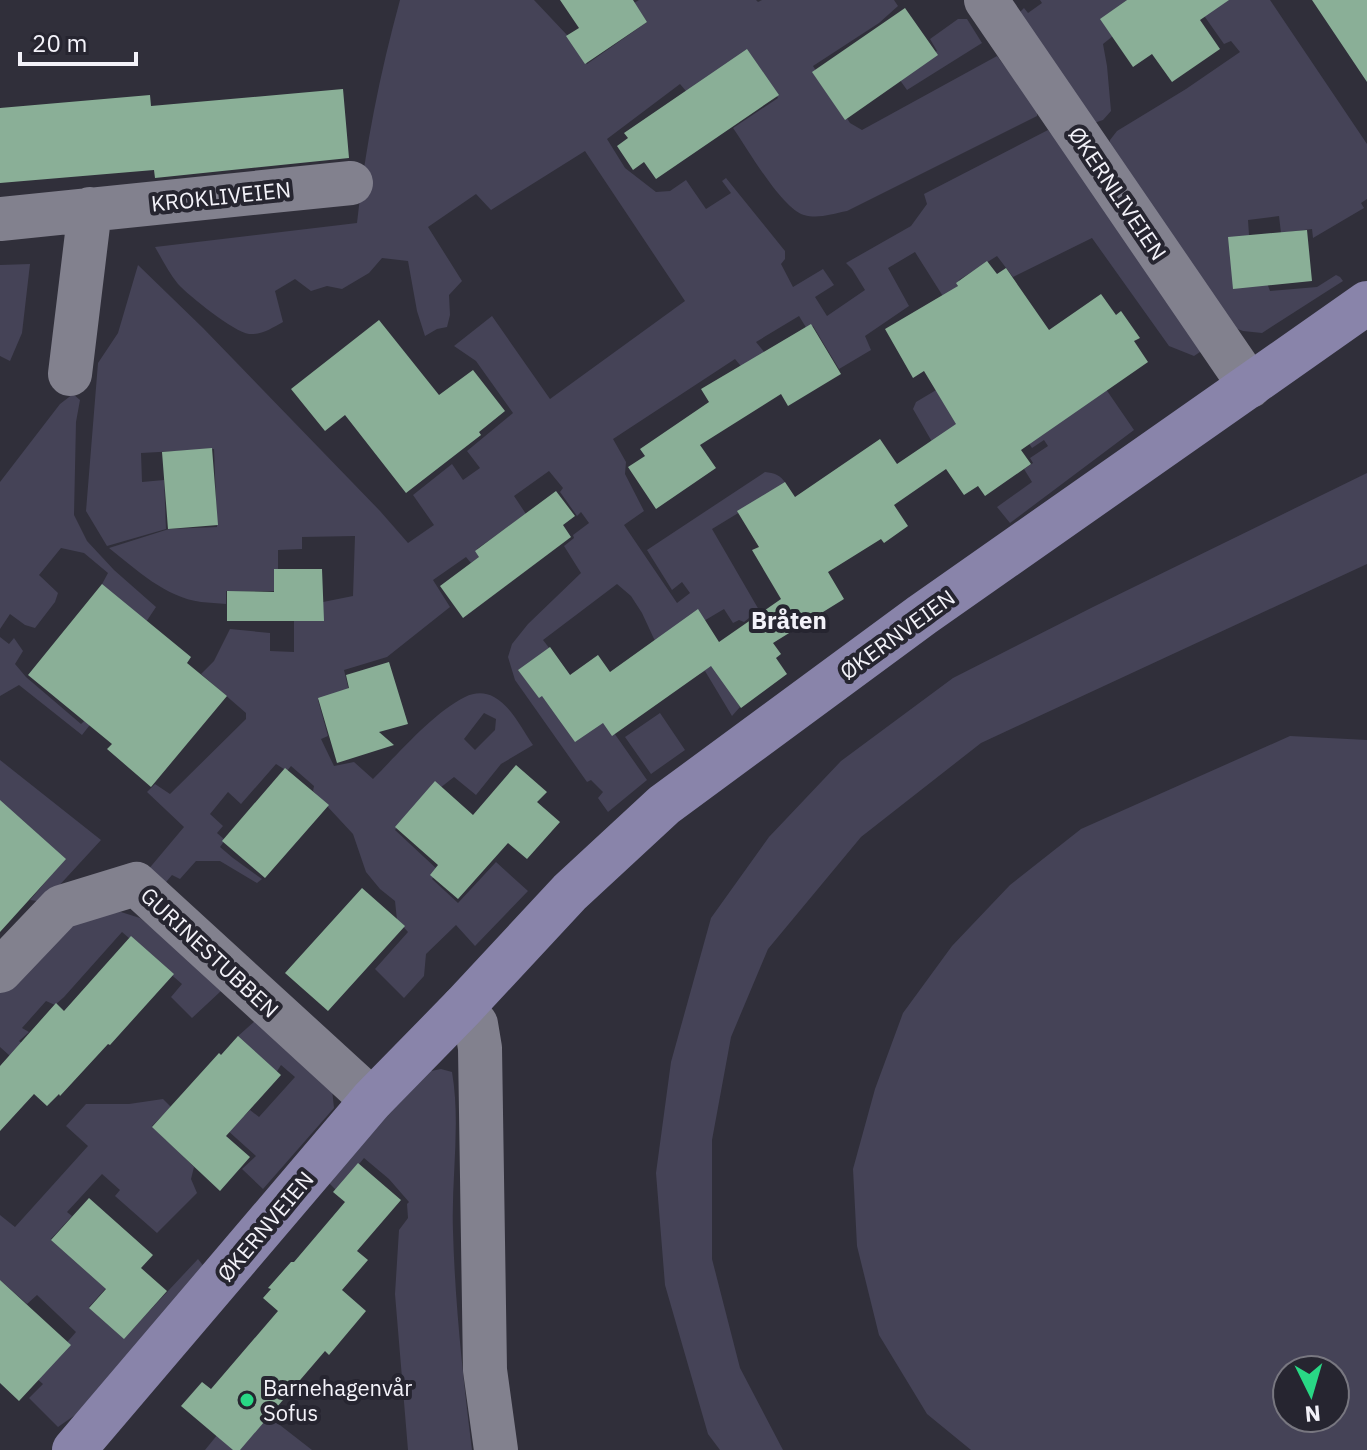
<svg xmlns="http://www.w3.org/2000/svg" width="1367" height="1450" font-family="'IBM Plex Sans',sans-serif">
<rect width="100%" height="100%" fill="#302f3a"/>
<path fill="#454357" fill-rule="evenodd" d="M400,0H534L567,35L587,64L647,22L634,3L639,0H756L758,2L762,0H894L898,6L879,23L813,66L850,123L862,130L997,56L1037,109V116L847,211C832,214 818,219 804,215C782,209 747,148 733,128L778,98L747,52L691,97L680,84L607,139L625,168L656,192L670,191L686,180L706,209L731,193L722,181L726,178L785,251V259L781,264L793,287L823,269L834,285L815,297L827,316L865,290L852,269L846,263L911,226L927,204L924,194L1048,130L1096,186L1203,350L1194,356L1169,346L1092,238L1013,277L997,256L959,280L955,296L970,339L915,252L888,268L909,306L865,336L871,350L839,369L813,326L807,329L799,316L756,342L765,353L750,377L735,359L613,439L626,462L625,474L644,511L624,525L677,603L690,593L682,582L672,590L647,550L765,472C774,473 781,475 786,484L712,529L759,610L744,622L739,620L733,623L724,609L692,628L740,707L732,716L705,671L691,679L655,641L642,613L631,596L617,584L543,640L605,720L647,780L608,812L598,798L603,792L591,780L587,782L515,680L508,657L512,644L528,624L581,573L564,546L574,538L573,535L589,523L581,512L577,516L560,492L563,488L549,471L514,496L526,514L477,549L481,557L471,563L466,557L433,580L450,607L387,657L344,670L349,691L318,700L328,736L321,739L334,766L354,762L373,779C398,754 434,712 465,697C475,692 485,692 494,697C511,706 522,729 533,745L501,764L476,795L454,777L440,788L436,785L395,830L439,871L432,879L458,903L496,862L528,891L475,946L456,925L426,954L424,976L404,998L375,969L408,932L397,920L395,901L380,889L366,872L353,834L313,791L314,786L291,766L287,771L276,764L241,804L228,792L210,814L223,826L217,833L225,840L220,847L233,858L262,879L257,883L220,861H196L180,879L172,875L161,888L142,877L184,827L147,792L155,784L170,794L246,719V713L201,674L214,661L230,629L270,633V651L294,652V620L323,602L353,596L355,536L302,537V549L278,550V591H226V604C218,603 209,603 201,602C165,597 137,570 109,548L169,529L217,527L214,449L141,453L142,482L164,480L166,529L107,546L86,511L98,363L118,333L138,265L203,328L380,511L408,543L434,525L413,495L452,464L463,480L480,468L467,451L513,413L476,361L454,346L492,316L550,399L685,301L585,151L491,210L476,194L428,227L462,281L449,295L450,315L447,327L437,329L425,336L417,311L408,261L382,258L369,273L342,289L327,286L311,291L295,279L275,291L283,322C272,328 262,335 249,334C234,332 189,296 178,284C169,273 162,259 155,247L357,223C365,148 380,73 400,0ZM484,713L496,719L495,730L475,750L464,739Z
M1040,0H1127L1101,19L1113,36L1103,44L1107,66L1111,111L1103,120L1091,124L1020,12L1024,8L1028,13L1042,3Z
M1193,0H1270L1367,144V199L1361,203L1364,208L1313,238L1312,229L1281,233L1279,216L1248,220L1249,235L1270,291L1317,287L1336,275L1340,277L1343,281L1262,333L1243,331L1230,326L1109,149L1110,140L1117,131L1186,89L1240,52L1231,41L1224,44Z
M958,19H967L982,43L907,90L897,76L937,51L930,39Z
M30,264L22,333L10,361L0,356V265Z
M995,355L1090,366L1134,430L1010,523L997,507L1032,482L1024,469L1033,463L1030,458L1048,446L1044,440L1032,448L1007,411L942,459L913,409L916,402Z
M73,394L80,400L76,422L74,515L87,541L114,570L156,607L146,622L101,586L108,573L84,553L61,548L39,575L58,593L55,602L35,628L25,625L10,614L0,629V482L60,404Z
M1367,473V564L981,743L861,837L768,949L731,1037L712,1140V1259L740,1368L783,1450H720L708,1434L665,1285L656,1173L671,1062L711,918L769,837L841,761L953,678L1093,607Z
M0,637L9,644L14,638L23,651L15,664L26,677L81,724L96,710L100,712L82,735L19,685L0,696Z
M660,713L685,750L651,774L625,737Z
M1290,736L1367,740V1450H971L927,1414L879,1335L857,1246L853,1169L875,1089L903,1013L952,946L1010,885L1081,829ZM1335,1370V1418H1287V1370Z
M0,760L101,840L44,902L30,900L65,859L20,818L0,803Z
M121,912L140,918L164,937L221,991L192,1018L171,997L182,984L122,932L64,997L55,1005L46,1001L22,1028L29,1032L19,1041L49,1065L29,1073L0,1047V990L58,932L93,914Z
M256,1020L332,1089L334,1108L263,1189L242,1169L256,1156L216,1120L184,1157L194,1167L191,1179L197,1193L157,1233L115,1196L120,1190L102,1174L67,1212L72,1216L51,1239L106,1288L89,1307L124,1338L198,1259L205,1268L88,1406L58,1427L29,1398L43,1384L36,1378L76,1332L37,1295L27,1304L0,1280V1215L15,1227L88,1146L66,1126L86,1104H129L163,1099L171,1107L152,1126L166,1140L185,1121L184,1119L212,1086L244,1116L250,1110L259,1117L295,1077L281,1065L276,1073L237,1037Z
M441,1069L452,1072C461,1125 451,1178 453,1231C455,1304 463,1377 472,1450H408L395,1294L399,1230L408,1218L407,1204L409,1202L389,1179L364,1158L337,1191L328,1182L426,1072Z
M267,1415L312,1450H205L218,1434Z"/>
<path fill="#8aaf97" d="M560,0H633L647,22L585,64L566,36L579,28Z
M1127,0H1229L1200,20L1220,49L1172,82L1152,54L1133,67L1100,19Z
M1312,0H1367V82Z
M905,8L938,55L845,120L812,72Z
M747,49L779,95L656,179L644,162L633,170L617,146L628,138L624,133Z
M343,89L349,158L155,178L154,170L0,183V108L150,95L151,106Z
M1307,230L1312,281L1233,289L1228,237Z
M987,261L997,274L1006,268L1049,330L1101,294L1116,315L1121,311L1140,338L1134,341L1148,362L1021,450L1031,464L985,496L978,486L964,495L946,469L894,505L908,526L884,543L881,539L828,572L844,599L773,643L781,654L776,658L787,674L741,708L711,666L612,736L603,723L575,742L542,696L539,698L518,670L550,647L570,675L598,655L610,672L698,609L719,642L781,599L752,550L759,547L737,511L785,482L795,497L880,439L897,464L956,424L924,371L913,378L885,329L958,286L956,283Z
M379,320L439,395L473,370L505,411L479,432L481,435L406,493L345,415L325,431L291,389Z
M811,324L841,374L788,406L781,394L700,445L716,468L656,509L628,467L645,456L640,449L709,402L701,389Z
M212,448L218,525L168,529L162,452Z
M556,491L575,516L563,525L571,537L463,618L440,586L479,557L475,551Z
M274,569H322L324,621H227V591L274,592Z
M102,584L191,657L187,663L227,696L151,787L107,749L112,744L28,675Z
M389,662L408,724L379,732L394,745L337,763L318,698L349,688L346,675Z
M516,765L547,792L537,802L560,822L527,859L508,843L458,899L430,875L438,865L395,827L435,781L473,815Z
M285,768L329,805L265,878L222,841Z
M0,800L66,859L0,932Z
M362,888L405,926L328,1011L285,973Z
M131,936L174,974L110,1045L108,1044L60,1096L59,1094L47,1106L34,1094L0,1131V1066L56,1003L64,1011Z
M238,1036L281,1075L226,1136L250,1157L220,1191L152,1127L219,1053L221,1055Z
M358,1163L401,1200L357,1251L368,1260L342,1290L366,1311L329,1355L325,1351L240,1450H233L181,1406L202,1382L211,1389L278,1311L263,1298L271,1289L268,1288L291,1262H294L345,1202L333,1192Z
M89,1198L153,1255L141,1268L167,1291L124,1339L89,1308L106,1289L51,1240Z
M0,1280L71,1345L19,1401L0,1383Z"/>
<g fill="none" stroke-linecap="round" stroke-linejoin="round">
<path stroke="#82818e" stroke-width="44" d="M986,0L1250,386
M0,219L351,183
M70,374L90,209
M0,971L61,907L136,884L372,1100
M463,1007L476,1024L480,1048L485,1370L496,1450"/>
<path stroke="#8984aa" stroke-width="44" d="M74,1450L372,1100L463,1007L570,892L664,805L922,615L1367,303"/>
</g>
<circle fill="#29d885" stroke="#262530" stroke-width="3" cx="247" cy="1400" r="8"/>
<g text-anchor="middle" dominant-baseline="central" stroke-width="8" stroke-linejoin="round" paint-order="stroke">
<g font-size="22" fill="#f3f2f9" stroke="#262530">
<text transform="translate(1118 193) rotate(56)">ØKERNLIVEIEN</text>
<text transform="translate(221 196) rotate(-6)">KROKLIVEIEN</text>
<text transform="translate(897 634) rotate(-36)">ØKERNVEIEN</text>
<text transform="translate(210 952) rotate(43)">GURINESTUBBEN</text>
<text transform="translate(265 1226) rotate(-50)">ØKERNVEIEN</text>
</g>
<g font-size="22" fill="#f3f2f9" stroke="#262530" text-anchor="start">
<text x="263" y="1387">Barnehagenvår<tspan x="263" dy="25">Sofus</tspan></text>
</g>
<g font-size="24" font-weight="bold" fill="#f3f2f9" stroke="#262530">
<text x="789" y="620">Bråten</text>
</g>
</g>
<g transform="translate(1311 1394) rotate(175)"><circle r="38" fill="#262530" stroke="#787780" stroke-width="2"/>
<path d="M0-6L14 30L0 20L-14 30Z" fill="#29d885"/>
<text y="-12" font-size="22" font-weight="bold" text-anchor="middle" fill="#f3f2f9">N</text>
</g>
<path d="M20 52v12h116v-12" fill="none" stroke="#f3f2f9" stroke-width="4"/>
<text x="32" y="52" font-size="24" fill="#f3f2f9" stroke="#262530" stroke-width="6" paint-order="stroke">20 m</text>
</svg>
